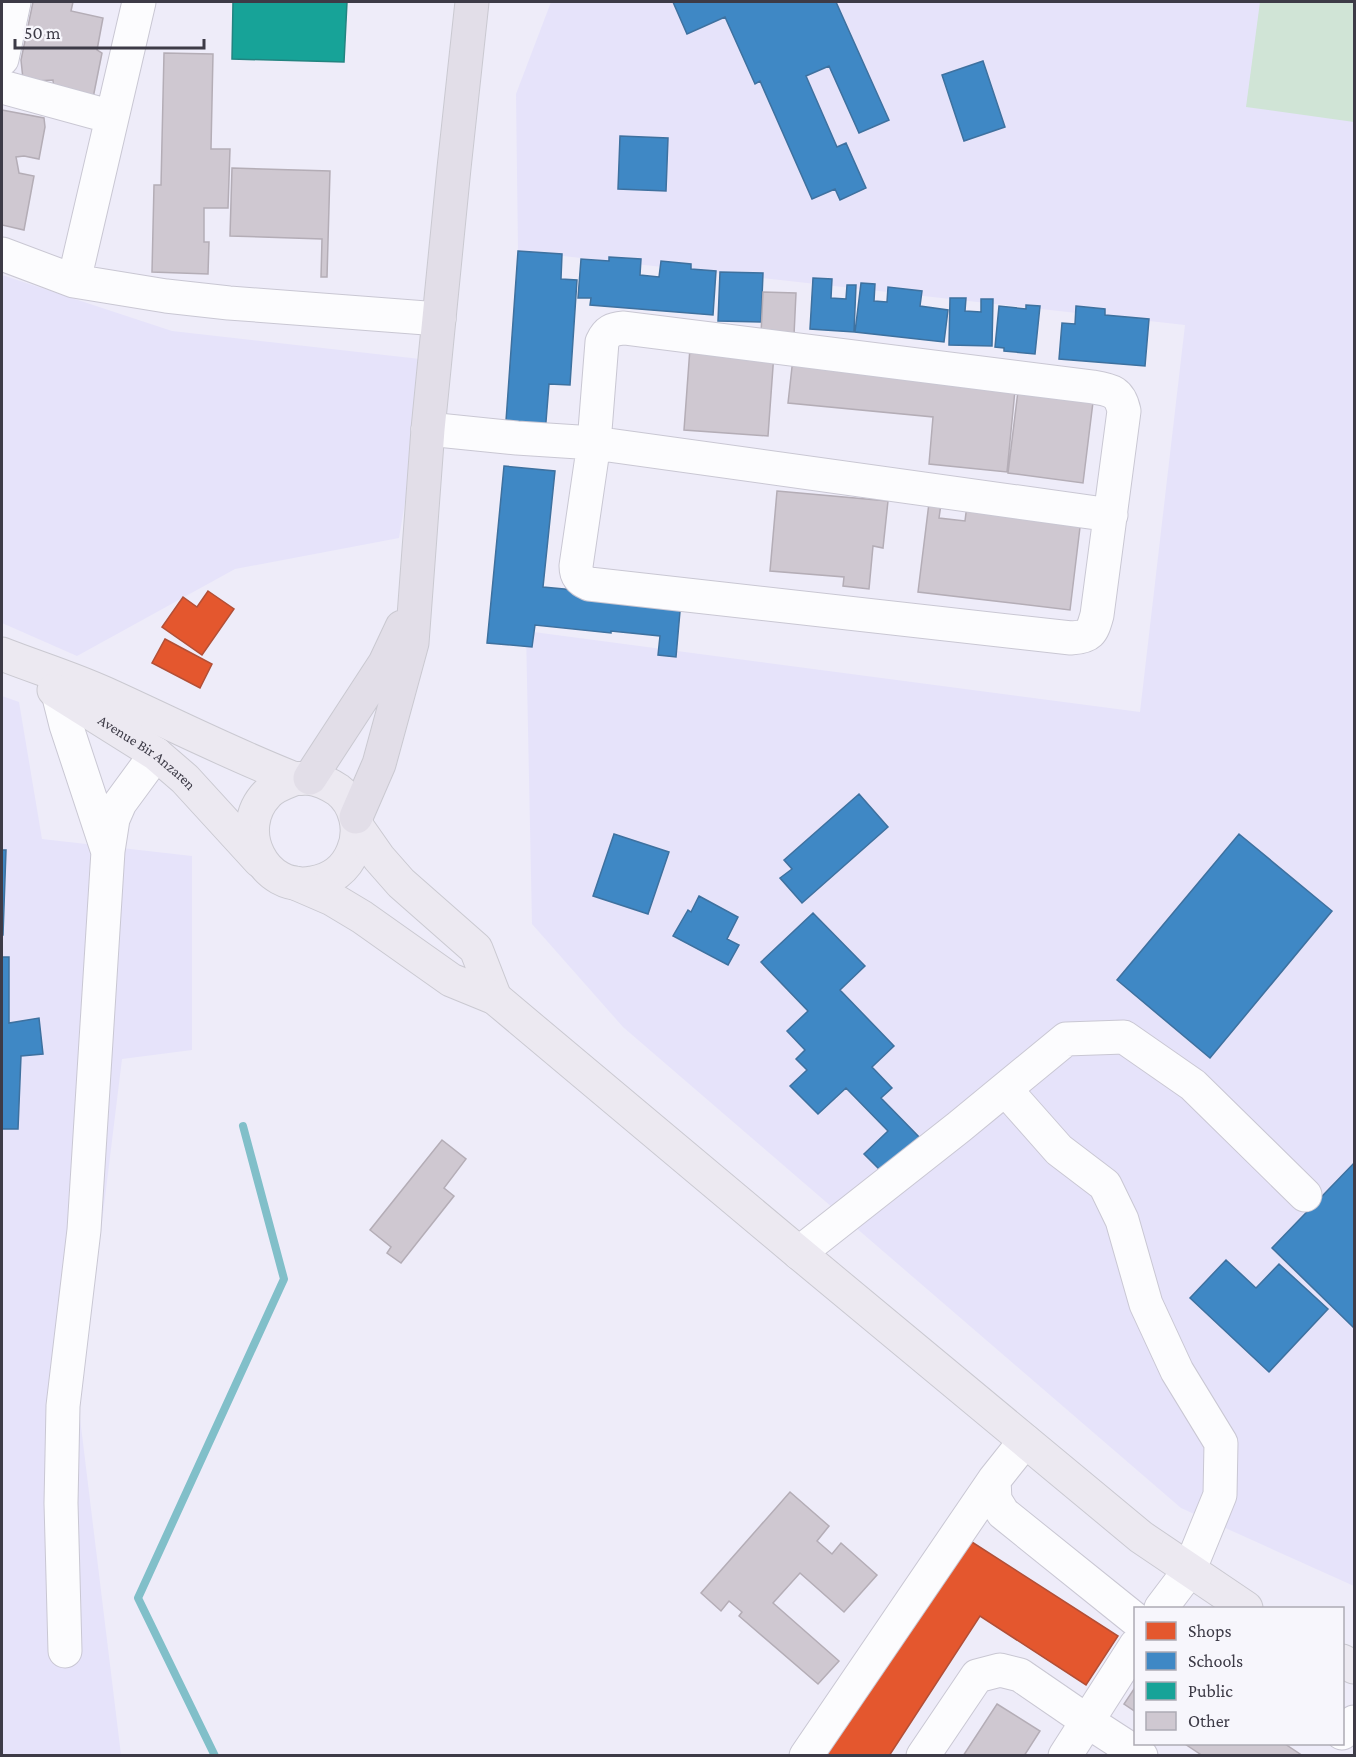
<svg xmlns="http://www.w3.org/2000/svg" width="1356" height="1757" font-family="'Crimson Pro',serif">
<rect width="100%" height="100%" fill="#eeecf9"/>
<path fill="#e6e3fa" d="M551,2H1354V1586L1181,1508L623,1027L532,924L526,631L1140,712L1185,325L518,251L516,94Z
M2,275L172,331L429,360L399,538L235,569L77,656L2,623Z
M2,696L19,702L42,839L192,856V1050L122,1059L79,1410L121,1755H2Z"/>
<path fill="#d0e4d6" d="M1260,2H1354V122L1246,107Z"/>
<path fill="#e4572e" stroke="#b24f36" stroke-width="1.5" d="M208,591L234,609L202,655L162,627L183,597L197,607Z
M165,639L212,664L200,688L152,663Z
M961,1535L1118,1636L1086,1685L980,1616L889,1756H818Z"/>
<path fill="#3f88c5" stroke="#3e719f" stroke-width="1.5" d="M673,2H836L889,120L859,133L829,66L806,76L837,147L846,143L866,188L840,200L835,189L812,199L760,81L755,84L725,17L687,34Z
M983,61L1005,127L964,141L942,75Z
M620,136L668,138L666,191L618,189Z
M518,251L562,254L561,279L577,280L570,385L549,384L545,434L506,421Z
M609,257L641,259L640,275L659,277L661,261L691,264V269L716,271L713,315L590,305L591,298H578L581,259L609,261Z
M720,272L763,273L761,322L718,321Z
M813,278L832,279L831,298L846,299L847,285H856L854,332L810,329Z
M861,283L875,284L874,301L887,302L888,287L922,291L920,306L948,310L944,342L855,332Z
M950,298H966L965,311L981,312V299H993L992,346L949,345Z
M1026,305L1040,306L1035,354L1004,351V348L995,347L999,306L1026,309Z
M1076,306L1105,309V315L1149,319L1145,366L1059,359L1062,323L1075,324Z
M504,466L555,471L543,587L681,600L676,657L658,655L660,636L611,631V633L535,625L532,647L487,643Z
M859,794L888,827L802,903L780,878L792,869L784,860Z
M614,834L669,852L648,914L593,896Z
M1239,834L1332,911L1210,1058L1117,980Z
M2,850H6L3,935H2Z
M699,896L738,917L727,939L739,945L728,965L673,936L688,910L691,912Z
M813,913L865,966L840,990L894,1046L872,1067L892,1088L881,1098L924,1142L887,1177L864,1154L888,1131L846,1088L818,1114L790,1086L807,1070L796,1059L805,1050L787,1031L808,1011L761,962Z
M2,957H9V1023L39,1018L43,1054L21,1056L18,1129H2Z
M1354,1163V1328L1272,1248Z
M1226,1260L1256,1288L1279,1264L1328,1309L1269,1372L1190,1298Z"/>
<path fill="#17a398" stroke="#228480" stroke-width="1.5" d="M233,2H347L344,62L232,59Z"/>
<g fill="none" stroke-linecap="round" stroke-linejoin="round">
<path stroke="#81bfc9" stroke-width="8" d="M215,1756L138,1598L284,1279L243,1126"/>
</g>
<path fill="#cfc8d1" stroke="#b4adb6" stroke-width="1.5" d="M33,2H73L71,11L103,18L97,50L102,53L93,98L54,90L53,80L36,81L23,79L21,60Z
M164,53L213,54L211,149H230L228,208H204V242H209L208,274L152,272L154,185H161Z
M2,110L44,118L45,127L39,159L24,156L16,157L19,173L34,176L24,230L2,225Z
M232,168L330,171L327,277H321L322,239L230,236Z
M763,292L796,293L794,335L761,334Z
M690,348L774,353L768,436L684,430Z
M793,358L1016,380L1007,472L929,464L933,417L788,403Z
M1018,391L1094,394L1083,483L1008,473Z
M777,491L888,501L883,548L873,546L869,589L843,586L844,577L770,571Z
M929,503L941,504L939,518L965,521L967,505L1081,519L1070,610L918,592Z
M442,1140L466,1159L444,1188L454,1196L401,1263L387,1253L391,1247L370,1230Z
M790,1492L829,1526L817,1541L832,1554L841,1543L877,1575L844,1612L800,1573L773,1603L839,1661L818,1684L739,1616L742,1612L729,1601L721,1611L701,1593Z
M1136,1686V1712L1124,1704Z
M997,1704L1040,1731L1024,1756H963Z
M1185,1744H1285L1303,1756H1203Z"/>
<g fill="none" stroke-linecap="round" stroke-linejoin="round">
<g stroke="#c9c7d3" stroke-width="35">
<path id="minor" d="M2,59L14,2
M2,87L112,117
M2,254L74,281L166,296L229,303L439,319
M74,281L139,2
M624,328L1093,387C1112,390 1120,392 1124,411L1097,615C1092,633 1090,637 1071,638L589,584C580,580 576,576 576,566L594,443L602,342C607,331 612,329 624,328Z
M428,429L517,438L594,443L1111,515
M58,693L66,725L107,849
M1005,1089L1059,1150L1105,1185L1122,1220L1146,1304L1177,1371L1221,1443L1220,1495L1189,1571L1161,1608
M799,1253L959,1127L1066,1039L1124,1037L1193,1085L1305,1195
M1025,1441L994,1480L995,1500L1003,1513L1136,1620
M65,1651L61,1503L63,1406L84,1230L108,851L113,819L120,803L156,754
M1342,1733L1354,1722
M806,1756L994,1480
M923,1756L977,1676L1000,1670L1020,1675L1087,1721L1141,1756
M1065,1756L1136,1645"/>
</g>
<g stroke="#cac9d1" stroke-width="35">
<g id="major">
<path d="M2,654C35,667 71,678 104,693C166,721 227,752 290,777C297,780 302,778 308,778C319,779 329,784 338,790C356,804 362,830 353,851C346,869 331,880 312,883C263,892 233,829 267,794C274,786 284,783 294,779"/>
<path id="s1" d="M54,690L156,754L185,779L260,861"/>
<path d="M358,828L379,858L401,883L476,949L495,998"/>
<path d="M295,883L332,899L362,917L451,980L495,998L799,1253L1141,1537L1246,1608"/>
<path d="M1342,1661L1354,1667"/>
</g>
</g>
<g stroke="#cac9d1" stroke-width="35">
<path id="highway" d="M310,778L385,663L402,627
M356,817L379,764L412,643L428,429L454,168L472,2"/>
</g>
<use href="#minor" stroke="#fcfcfe" stroke-width="33"/>
<use href="#major" stroke="#ece9f1" stroke-width="33"/>
<use href="#highway" stroke="#e2dee8" stroke-width="33"/>
</g>
<g text-anchor="middle" dominant-baseline="central" stroke-width="6" stroke-linejoin="round" paint-order="stroke">
<g font-size="15" fill="#3d3b47" stroke="#f7f6fc">
<text stroke="none"><textPath href="#s1" startOffset="112">Avenue Bir Anzaren</textPath></text>
</g>
</g>
<rect width="1356" height="1757" fill="none" stroke="#3d3b47" stroke-width="6"/>
<rect x="1134" y="1607" width="210" height="138" fill="#f7f6fc" stroke="#adabb4" stroke-width="1.5"/>
<rect x="1146" y="1622" width="30" height="18" fill="#e4572e" stroke="#adabb4" stroke-width="1.5"/>
<text x="1188" y="1637" font-size="18" fill="#3d3b47">Shops</text>
<rect x="1146" y="1652" width="30" height="18" fill="#3f88c5" stroke="#adabb4" stroke-width="1.5"/>
<text x="1188" y="1667" font-size="18" fill="#3d3b47">Schools</text>
<rect x="1146" y="1682" width="30" height="18" fill="#17a398" stroke="#adabb4" stroke-width="1.5"/>
<text x="1188" y="1697" font-size="18" fill="#3d3b47">Public</text>
<rect x="1146" y="1712" width="30" height="18" fill="#cfc8d1" stroke="#adabb4" stroke-width="1.5"/>
<text x="1188" y="1727" font-size="18" fill="#3d3b47">Other</text>
<path d="M15 39v9h189v-9" fill="none" stroke="#3d3b47" stroke-width="3"/>
<text x="24" y="39" font-size="18" fill="#3d3b47" stroke="#f7f6fc" stroke-width="4.5" paint-order="stroke">50 m</text>
</svg>
